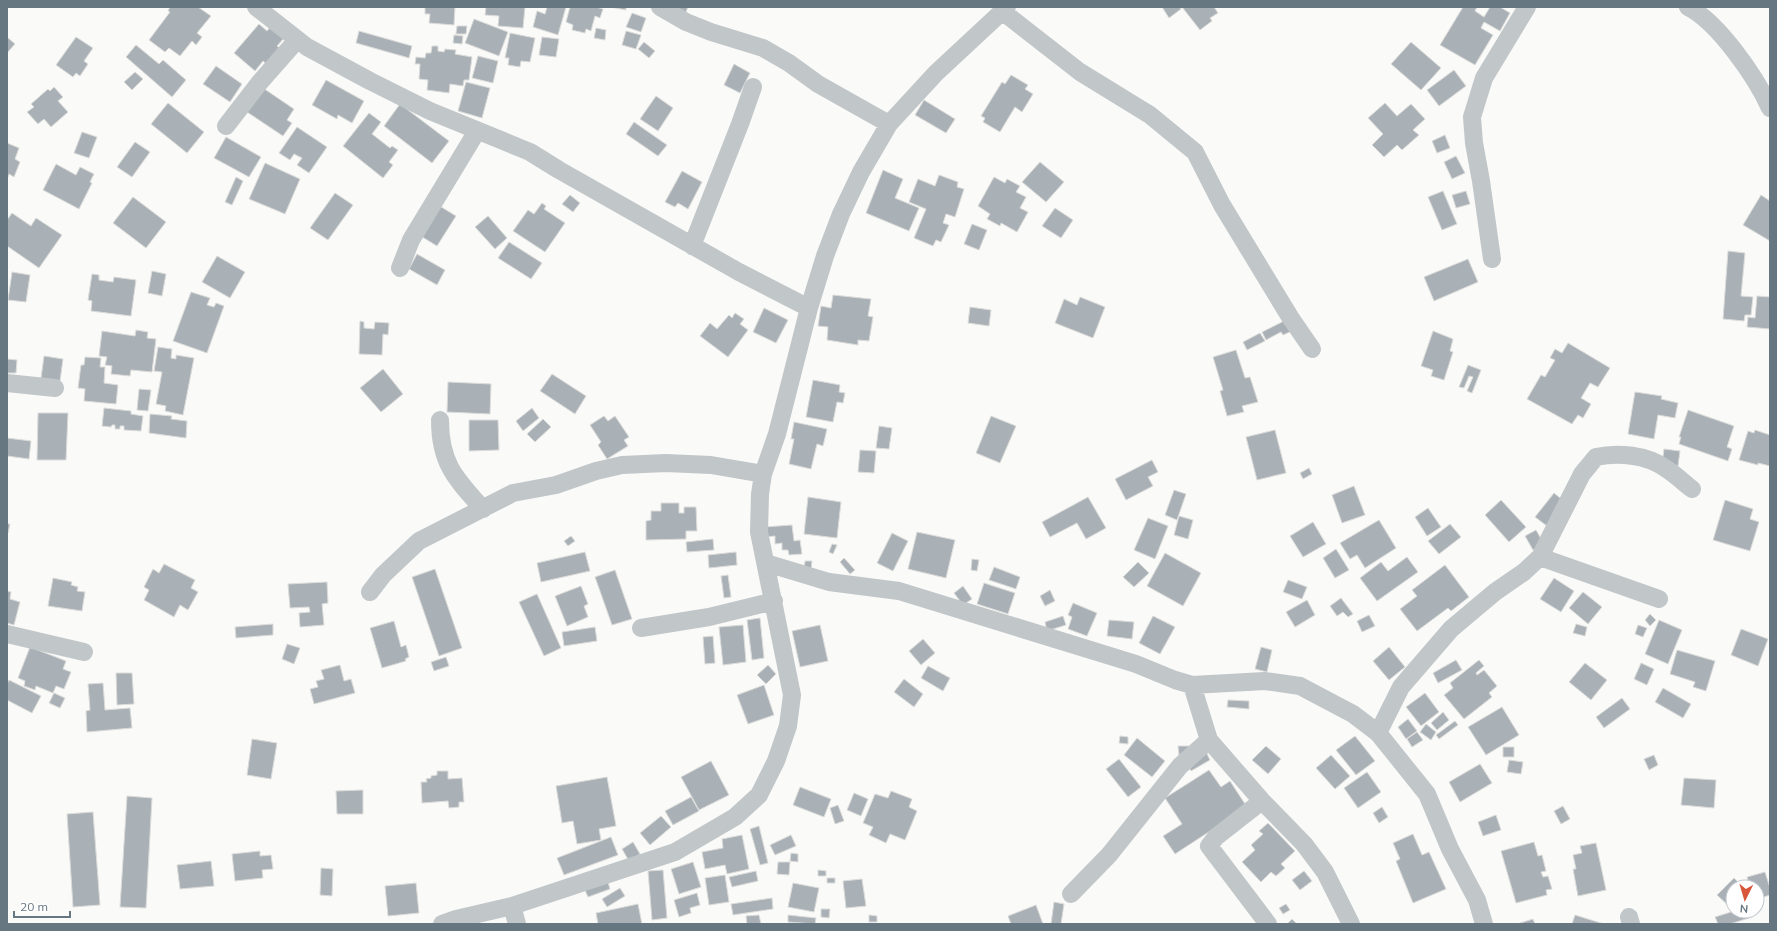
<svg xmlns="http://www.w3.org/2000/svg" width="1777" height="931" font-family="Mulish,sans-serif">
<rect width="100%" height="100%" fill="#fafaf8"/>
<path fill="#a9b1b7" stroke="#dcdcda" d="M170,7H198L211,16L197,33L202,37L196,45L192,41L180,56L169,48L165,52L149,40L170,12L168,11Z
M425,7H455L454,25L429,23L430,14H425Z
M486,7H525L523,28L498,26L499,16L485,15Z
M547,7H566L558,35L533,27L537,11L545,14Z
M570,7H596L603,9L600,18L595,16L591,31L586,29L585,33L572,30L573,25L566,22Z
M610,7H626V10Z
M671,7H688L685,14Z
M1162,7H1180L1181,9L1169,18Z
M1182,7H1214L1218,13L1210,18L1212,21L1200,30Z
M1463,7H1477L1475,11L1484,17L1490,7H1500L1510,13L1500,31L1484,22L1481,28L1493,35L1475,65L1440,45Z
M632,13L646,18L641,32L626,27Z
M474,19L508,32L499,56L465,43Z
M259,24L267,31L271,26L284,38L277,46L282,50L268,65L263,61L255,71L234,53Z
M457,26H467L466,34H456Z
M596,28L606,30L605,40L594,38Z
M359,31L412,46L409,58L356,43Z
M626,31L641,35L636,49L622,45Z
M510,33L535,38L530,62L521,61L520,67L508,65L509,58H505Z
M454,35L463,36L462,44L453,43Z
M7,37L15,44L7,53Z
M76,37L93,48L84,61L88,64L80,76L76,73L73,77L56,65Z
M542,37L559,39L556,57L539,55Z
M644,42L655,51L649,58L638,49Z
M1411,42L1441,68L1421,90L1391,64Z
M136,45L159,64L163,60L186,80L172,97L126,57Z
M432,46H438V51L444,52L445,49L456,50L455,54L472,57L469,80H464L463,86L450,84L449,93L427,90L428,80L419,79L420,64H415L416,57L425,58L426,53H431Z
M478,56L498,61L493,83L472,78Z
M734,64L750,73L740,93L724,85Z
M216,66L242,84L230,102L203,84Z
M1454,70L1466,86L1439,106L1427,90Z
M135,72L143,79L132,90L124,82Z
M1011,75L1028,85L1025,89L1033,94L1022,112L1015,107L1000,132L983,122L985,118L981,116L1002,82L1005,84Z
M326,80L364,101L352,123L338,115L337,119L312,105Z
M466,82L490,88L482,118L458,111Z
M54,87L63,97L58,101L68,112L51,127L44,119L38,124L27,112L34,107L31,104L48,89L50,91Z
M263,88L294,109L287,120L292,123L283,136L247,112Z
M656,96L673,108L658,131L640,119Z
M924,100L955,119L946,133L915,115Z
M168,103L204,132L187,153L151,124Z
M1385,103L1397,116L1411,104L1425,119L1413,130L1419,135L1402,150L1397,145L1384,157L1372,145L1383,134L1368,118Z
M400,104L449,141L432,163L384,126Z
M369,113L381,122L372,134L390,148L392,146L398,150L389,162L393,165L383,178L343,146Z
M634,122L667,145L658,156L626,134Z
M297,127L327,147L309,173L297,165L302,158L294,154L290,160L279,153Z
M82,132L97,137L89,158L74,153Z
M1445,135L1450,148L1437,153L1432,141Z
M226,137L261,157L249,177L214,158Z
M135,142L150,152L132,177L117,167Z
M7,143L19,148L15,159L20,162L14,177L9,174L7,179Z
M1456,156L1465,173L1452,179L1444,162Z
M1040,162L1064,182L1046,202L1022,182Z
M265,163L300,179L285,214L249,199Z
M56,164L76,175L80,167L94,174L90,182L92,183L79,209L43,190Z
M883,170L903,179L895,198L919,208L909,231L866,213Z
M682,171L702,182L688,209L678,203L675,207L665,202Z
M939,175L958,182L957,187L964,189L955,217L946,214L943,223L949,225L941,242L936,240L933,246L914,238L926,209L909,202L918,179L935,186Z
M236,177L243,181L232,205L225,202Z
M994,177L1005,183L1007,179L1020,186L1016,192L1026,197L1020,208L1028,212L1017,232L1001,223L1000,226L987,219L990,214L978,206Z
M1443,191L1457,224L1442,230L1428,197Z
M1466,191L1470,204L1456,208L1452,195Z
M335,193L353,205L328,240L310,228Z
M570,195L580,203L573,212L562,204Z
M1761,195L1770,201V241L1743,225Z
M133,197L166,222L146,248L113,223Z
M542,203L546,206L544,209L565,223L545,252L513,231L528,210L534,214Z
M438,205L456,216L437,246L419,235Z
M1055,208L1073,220L1061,238L1042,226Z
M12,213L31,226L36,218L62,235L39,268L7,246V220Z
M488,216L507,238L495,249L475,227Z
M972,224L987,230L979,250L964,244Z
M509,242L542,263L531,279L498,258Z
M1728,251L1745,253L1741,296L1753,297L1751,315H1745L1744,321L1723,319Z
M417,254L445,270L437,285L409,269Z
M217,256L245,272L230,298L202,282Z
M1468,259L1478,282L1434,301L1424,277Z
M152,271L166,274L162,296L148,293Z
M12,272L30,275L26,302L8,300Z
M92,274L99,275V280L113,282L114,277L136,280L131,316L91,311L92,301L88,300Z
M191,292L210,298L207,305L214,307L216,303L224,306L207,353L173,341Z
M833,295L871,299L868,316L873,317L869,341L858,340V345L827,340L828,327L818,326L821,306L831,308Z
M1757,296L1770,297V329L1747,327L1748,317L1755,318Z
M1080,297L1105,307L1093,338L1055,323L1064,299L1077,305Z
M970,307L991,310L989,326L968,323Z
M764,308L788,320L776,343L753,332Z
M735,313L744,319L740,324L748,330L728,357L700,336L710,323L717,329L729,315L732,318Z
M1286,320L1292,331L1283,335L1281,332L1266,340L1262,332Z
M360,321L364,322V328L374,329L375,322L389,323L388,335L383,334L382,355L359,354Z
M136,330L148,332L147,338L156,339L152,372L131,370L130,376L111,374L112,366L105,365L107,357L99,356L102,331L135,336Z
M1433,331L1453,339L1450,351L1453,352L1444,380L1431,376L1433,370L1421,366Z
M1260,333L1265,341L1247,350L1243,342Z
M1568,343L1610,368L1598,387L1590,383L1581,398L1591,404L1583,418L1578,415L1572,424L1527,399L1541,375L1545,377L1555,360L1550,358L1555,349L1562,353Z
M158,347L172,349L171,358L176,359V355L194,358L183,415L165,411L166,406L156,404L162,372L154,371Z
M1236,350L1245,378L1250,377L1258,402L1242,406L1244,412L1227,416L1220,391L1223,390L1213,357Z
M44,356L63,359L60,381L41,378Z
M85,357L101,358L100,367H105L104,383L118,385L116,404L84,401L85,389L78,388L81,365H84Z
M7,359L17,360L16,373H7Z
M1468,365L1481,370L1472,393L1467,391L1473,377L1469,376L1464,388L1459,387Z
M383,369L403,394L381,412L360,388Z
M552,374L586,396L575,414L540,391Z
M813,380L840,385L839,392L845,393L843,403L837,402L833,422L806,417Z
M448,382L491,384L490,414L447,412Z
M139,389L151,390L148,411L137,410Z
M1635,392L1662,396L1661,399L1678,403L1675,418L1658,415L1654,439L1628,434Z
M104,408L131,411V414L143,416L141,431L124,430V426H120V429H115V425H112L111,427L102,426Z
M532,408L539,418L523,431L516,421Z
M1688,410L1734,426L1727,447L1732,449L1728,461L1679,444L1681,437H1679Z
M38,413H68L66,460H37Z
M150,414L172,416L171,419L187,421L186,438L149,433Z
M604,416L608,421L615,416L629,437L624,440L628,446L607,459L598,445L601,442L590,425Z
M991,416L1016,426L1000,463L976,453Z
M543,419L551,427L535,442L527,434Z
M469,420H498L499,450L469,451Z
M794,422L827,429L823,446L817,444L811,469L789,464L794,439H791Z
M879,426L892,428L889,449L876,448Z
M1275,430L1286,473L1257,480L1246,437Z
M1755,430L1770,435V466L1758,463V465L1739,460L1748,431L1754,433Z
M7,438L31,441L29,459L7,456Z
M1664,449L1680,451L1678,466L1662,464Z
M860,450L876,451L874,473L858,472Z
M1152,460L1158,472L1148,477L1153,486L1126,500L1115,479Z
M1309,468L1312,474L1303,479L1300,473Z
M1354,486L1365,515L1342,523L1332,495Z
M1174,490L1186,494L1177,520L1165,515Z
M1554,493L1565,502L1547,526L1535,517Z
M808,497L841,502L837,538L804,534Z
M1088,497L1106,528L1086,539L1077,523L1050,537L1042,522Z
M1501,500L1526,527L1509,542L1485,515Z
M1725,500L1753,509L1750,519L1759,522L1750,551L1713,540Z
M661,503H679V513H684V507H696L697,531H686V539L646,540V521L651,520V511H661Z
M1428,508L1441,527L1427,536L1415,517Z
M1179,516L1193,520L1188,539L1174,535Z
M1148,518L1168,526L1155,559L1134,550Z
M1379,520L1396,548L1365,568L1357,555L1350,559L1340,543Z
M1313,522L1326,544L1303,557L1290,536Z
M7,524H10L8,533H7Z
M1450,524L1461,537L1439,554L1428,541Z
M792,525L794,541L800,540L802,554L789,555L788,550H782V543L775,544V536L765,537L764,527Z
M1536,530L1544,544L1533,550L1525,536Z
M917,532L955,540L946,578L908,569Z
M892,533L908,541L893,571L877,563Z
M571,536L575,541L568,546L564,541Z
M713,539L714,550L687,552L686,542Z
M832,544L837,545L833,554L829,552Z
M1336,549L1349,570L1335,578L1323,558Z
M585,552L590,571L541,582L537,563Z
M736,552L737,565L709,568L708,555Z
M1165,553L1201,573L1183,606L1147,586Z
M1407,557L1418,572L1377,601L1360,578L1381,562L1388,571Z
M844,558L855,570L850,574L840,562Z
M972,559L979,560L977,571L971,570Z
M805,561H812L811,570L804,569Z
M1138,562L1149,573L1134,587L1123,577Z
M164,564L195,580L191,588L198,592L188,610L180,605L174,617L144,600L149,590L144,587L153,569L159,573Z
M1445,565L1469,597L1451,611L1448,608L1417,631L1400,609L1417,596L1412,590Z
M994,567L1020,577L1016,589L989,580Z
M435,569L462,648L439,656L412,577Z
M615,570L632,619L612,625L595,577Z
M728,575L731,597L724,598L721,576Z
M53,578L72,582L71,585L78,587L77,591L85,592L82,611L48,606Z
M1554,578L1574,591L1561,612L1540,599Z
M1288,580L1307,587L1302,599L1283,592Z
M327,582L328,603L322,604L324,625L300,627L299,613L310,612L309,607L290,608L288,584Z
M984,583L1015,593L1008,614L977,604Z
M581,586L588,604L584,606L588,617L567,626L555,596Z
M963,586L972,599L963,605L954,593Z
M1050,590L1055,601L1045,606L1040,596Z
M7,591L11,592L10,599L20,602L14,625L7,623Z
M1583,592L1602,607L1588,624L1569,608Z
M537,594L561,648L544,656L519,602Z
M1341,598L1353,614L1348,617L1343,612L1337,616L1330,606Z
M1307,600L1315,615L1295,627L1286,612Z
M1073,603L1097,613L1087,636L1068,629L1072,617L1068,615Z
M1650,614L1656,620L1650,626L1645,620Z
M1369,615L1375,626L1362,632L1357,621Z
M1063,616L1066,625L1047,631L1045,622Z
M1153,616L1175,627L1160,654L1139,643Z
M760,618L764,658L752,660L747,620Z
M1109,620L1134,622L1132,639L1107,636Z
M1659,620L1682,630L1668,664L1645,654Z
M394,621L401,647L406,645L409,657L405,659L406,661L382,668L370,628Z
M273,624V635L236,638L235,627Z
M1576,624L1587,627L1585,636L1573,633Z
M743,625L746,662L723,665L719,627Z
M820,625L828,661L800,667L792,631Z
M1638,625L1647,628L1643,637L1635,634Z
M595,627L597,641L564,646L562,632Z
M1741,629L1768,639L1758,666L1731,655Z
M713,636L715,663L705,664L703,637Z
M923,639L935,653L921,665L909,651Z
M287,644L300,648L294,664L282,659Z
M30,647L66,661L63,669L71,672L64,689L56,686L53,693L36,686L35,690L24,686L25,681L18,678Z
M1261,647L1272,650L1267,672L1255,669Z
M1389,647L1405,667L1389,680L1373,661Z
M1677,650L1715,661L1706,691L1693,687L1695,682L1670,674Z
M446,657L449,666L434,671L431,662Z
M1456,660L1462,670L1438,683L1433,673Z
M1479,660L1484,666L1476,673L1477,675L1484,670L1497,686L1489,693L1492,697L1464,719L1444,695L1453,688L1450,683Z
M1585,663L1607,680L1591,700L1569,682Z
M1641,663L1654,669L1647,685L1634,679Z
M340,665L344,681L351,679L355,693L314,704L310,689L318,687L316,681L324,679L321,670Z
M768,665L776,674L766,684L757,675Z
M928,666L950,678L943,691L921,678Z
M116,673H132L134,704L117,705Z
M904,679L923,694L914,707L894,692Z
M9,680L41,696L32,713L7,700V684Z
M103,683L105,710L130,708L132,728L87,732L86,711L90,710L88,684Z
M764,685L774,715L748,724L737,695Z
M1663,688L1691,704L1683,718L1655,702Z
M54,693L65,698L60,708L49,703Z
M1425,693L1439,712L1421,726L1406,707Z
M1622,698L1630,709L1604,728L1596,717Z
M1228,700L1249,701V709L1227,707Z
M1502,707L1519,735L1486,755L1468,727Z
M1443,712L1449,720L1437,730L1431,723Z
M1408,719L1417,731L1406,739L1398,727Z
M1455,721L1458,725L1439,739L1436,735Z
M1426,724L1436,732L1431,740L1420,732Z
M1417,732L1423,740L1412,747L1407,739Z
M1120,736L1128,737V744L1119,743Z
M1355,736L1375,761L1356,775L1336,750Z
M1137,738L1165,761L1152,777L1124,755Z
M252,739L277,743L271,779L247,775Z
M1178,746H1189V755H1179Z
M1266,746L1281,759L1268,774L1252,760Z
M1503,747H1514V757H1503Z
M1206,752L1210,760L1191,771L1187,764Z
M1331,755L1350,776L1335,789L1316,768Z
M1654,755L1658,765L1649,770L1644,759Z
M1119,759L1141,787L1128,797L1106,769Z
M1509,760L1523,762L1521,774L1507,772Z
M711,761L729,795L699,810L681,777Z
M1480,764L1492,783L1460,802L1449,782Z
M1209,770L1221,787L1230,781L1247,807L1175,854L1163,836L1182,824L1165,798Z
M437,771H448V779L462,778L464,802H459V807L449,808L448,801L422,803L421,782H427L426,779L431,778V776L437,775Z
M1367,772L1381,792L1358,808L1344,788Z
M607,777L616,826L599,829L601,840L577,844L573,821L562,823L556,786Z
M1684,778L1716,780L1714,808L1681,805Z
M800,787L831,799L824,817L793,805Z
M363,790V814H337L336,791Z
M891,791L912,799L909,807L917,811L905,840L890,834L886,843L869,835L873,827L863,823L875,794L888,798Z
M854,793L868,799L861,816L847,810Z
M127,796L152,798L146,908L120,907Z
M691,797L699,811L673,825L665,811Z
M838,805L844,821L835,824L830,808Z
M1563,806L1570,819L1561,824L1554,811Z
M1382,807L1388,817L1379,823L1373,813Z
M93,812L100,905L73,907L67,814Z
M1496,815L1501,830L1483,836L1478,822Z
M661,816L671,827L650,845L640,833Z
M1268,823L1295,851L1281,864L1285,868L1276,876L1271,872L1261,882L1242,862L1255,850L1251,845L1263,834L1259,831Z
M759,826L768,863L760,865L750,829Z
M1413,834L1422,855L1429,852L1446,889L1413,903L1396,861L1400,859L1393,843Z
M742,835L749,869L727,874L725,865L705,869L702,852L723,848L722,839Z
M791,835L796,846L775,855L770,845Z
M611,837L618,855L564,875L557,858Z
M633,842L640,854L629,861L622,849Z
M1534,842L1538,856L1542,855L1546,871L1541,872L1543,877L1548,876L1552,889L1546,890L1547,895L1516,903L1501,851Z
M1596,843L1606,890L1578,896L1573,869H1576L1573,855L1582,853L1580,846Z
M260,851V856L271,855L273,869L262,870L263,878L235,881L232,854Z
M791,853L798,854V862L790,861Z
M211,861L214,886L180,889L177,865Z
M693,862L701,887L679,894L671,869Z
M778,862H790L789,875L777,874Z
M321,868L333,869L332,896L320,895Z
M663,870L667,918L652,920L648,871Z
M818,870L826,871V876H818Z
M756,871L758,881L732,887L729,877Z
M1304,871L1312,881L1300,890L1292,880Z
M1765,872L1770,888V895L1757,899V887H1750L1747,877Z
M725,875L729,902L709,905L705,878Z
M827,878H835V883H827Z
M1734,878L1743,887H1733V904L1730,907L1717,895Z
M607,879L610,889L588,897L584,888Z
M862,879L866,906L846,908L843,881Z
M416,883L419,913L388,916L385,886Z
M793,883L819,888L814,912L788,907Z
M620,888L625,896L607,907L602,899Z
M697,893L700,905L690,908L691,913L679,917L674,900Z
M772,898L773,909L733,915L731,904Z
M1054,902L1064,904L1061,924H1051Z
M638,904L642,924H598L596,913Z
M1286,904L1290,910L1283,914L1279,908Z
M1036,905L1043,924H1011L1008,916Z
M821,909H830L829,918L821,917Z
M1734,911H1747L1749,918L1730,924H1718L1715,917Z
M759,915L761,924H747L746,916Z
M788,915L816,918L815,924L788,922Z
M869,915L877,916V922H869Z
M1575,915L1604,924H1572Z
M1292,919L1297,924H1287Z
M1533,919L1535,924H1517Z"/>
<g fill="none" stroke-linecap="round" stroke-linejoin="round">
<path stroke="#c1c6c9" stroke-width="18" d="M256,7L307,47L370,81L430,111L530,152L559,170L739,272L809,308
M660,7L686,22L711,32L763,48L789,63L818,84L889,124
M1688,7C1718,22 1756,77 1770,108
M1003,12L1080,72L1150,115L1195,152L1222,205L1290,317L1312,349
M226,126L260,82L297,40
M692,246L740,124L753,87
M1492,259L1481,181L1474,143L1472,117L1484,78L1527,7
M400,268L411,240L477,131
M7,383L55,388
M440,420C440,463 455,478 483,509
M1540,557L1659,599
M766,563L829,582L899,591L1136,664L1175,680L1192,685L1265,681L1300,686L1353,714L1378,733L1427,794L1450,849L1477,900L1484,924
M370,592L383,575L419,541L513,493L556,485L596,471L622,465L666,463L711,465L763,474
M641,628L709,617L774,601
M7,634L84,652
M1192,685L1209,740L1262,801L1304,844L1325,872L1351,924
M1378,733L1401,687L1451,629L1495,592L1524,572L1540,557L1582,474L1596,457C1618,452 1647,455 1665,468C1675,474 1683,482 1692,489
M1262,801L1216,837L1209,846L1268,924
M1071,894L1109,855L1180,766L1209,740
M512,906L517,924
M1629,917L1631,924
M442,924L456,919L512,906L675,852L735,817L759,795L776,761L788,726L792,695L759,532L760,494L763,474L777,434L809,308L825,256L841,214L861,172L889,124L936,73L1007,7"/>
</g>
<rect width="1777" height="931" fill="none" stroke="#667781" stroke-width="16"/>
<g transform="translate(1745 899) rotate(185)"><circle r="19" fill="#ffffff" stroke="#c2c9cd"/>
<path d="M0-3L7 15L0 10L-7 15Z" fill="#d8563a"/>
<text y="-6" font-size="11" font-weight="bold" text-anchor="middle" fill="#667781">N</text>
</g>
<path d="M14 911v6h56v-6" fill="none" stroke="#667781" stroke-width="2"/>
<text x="20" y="911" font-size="12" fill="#667781" stroke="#ffffff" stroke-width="3" paint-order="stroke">20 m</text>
</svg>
